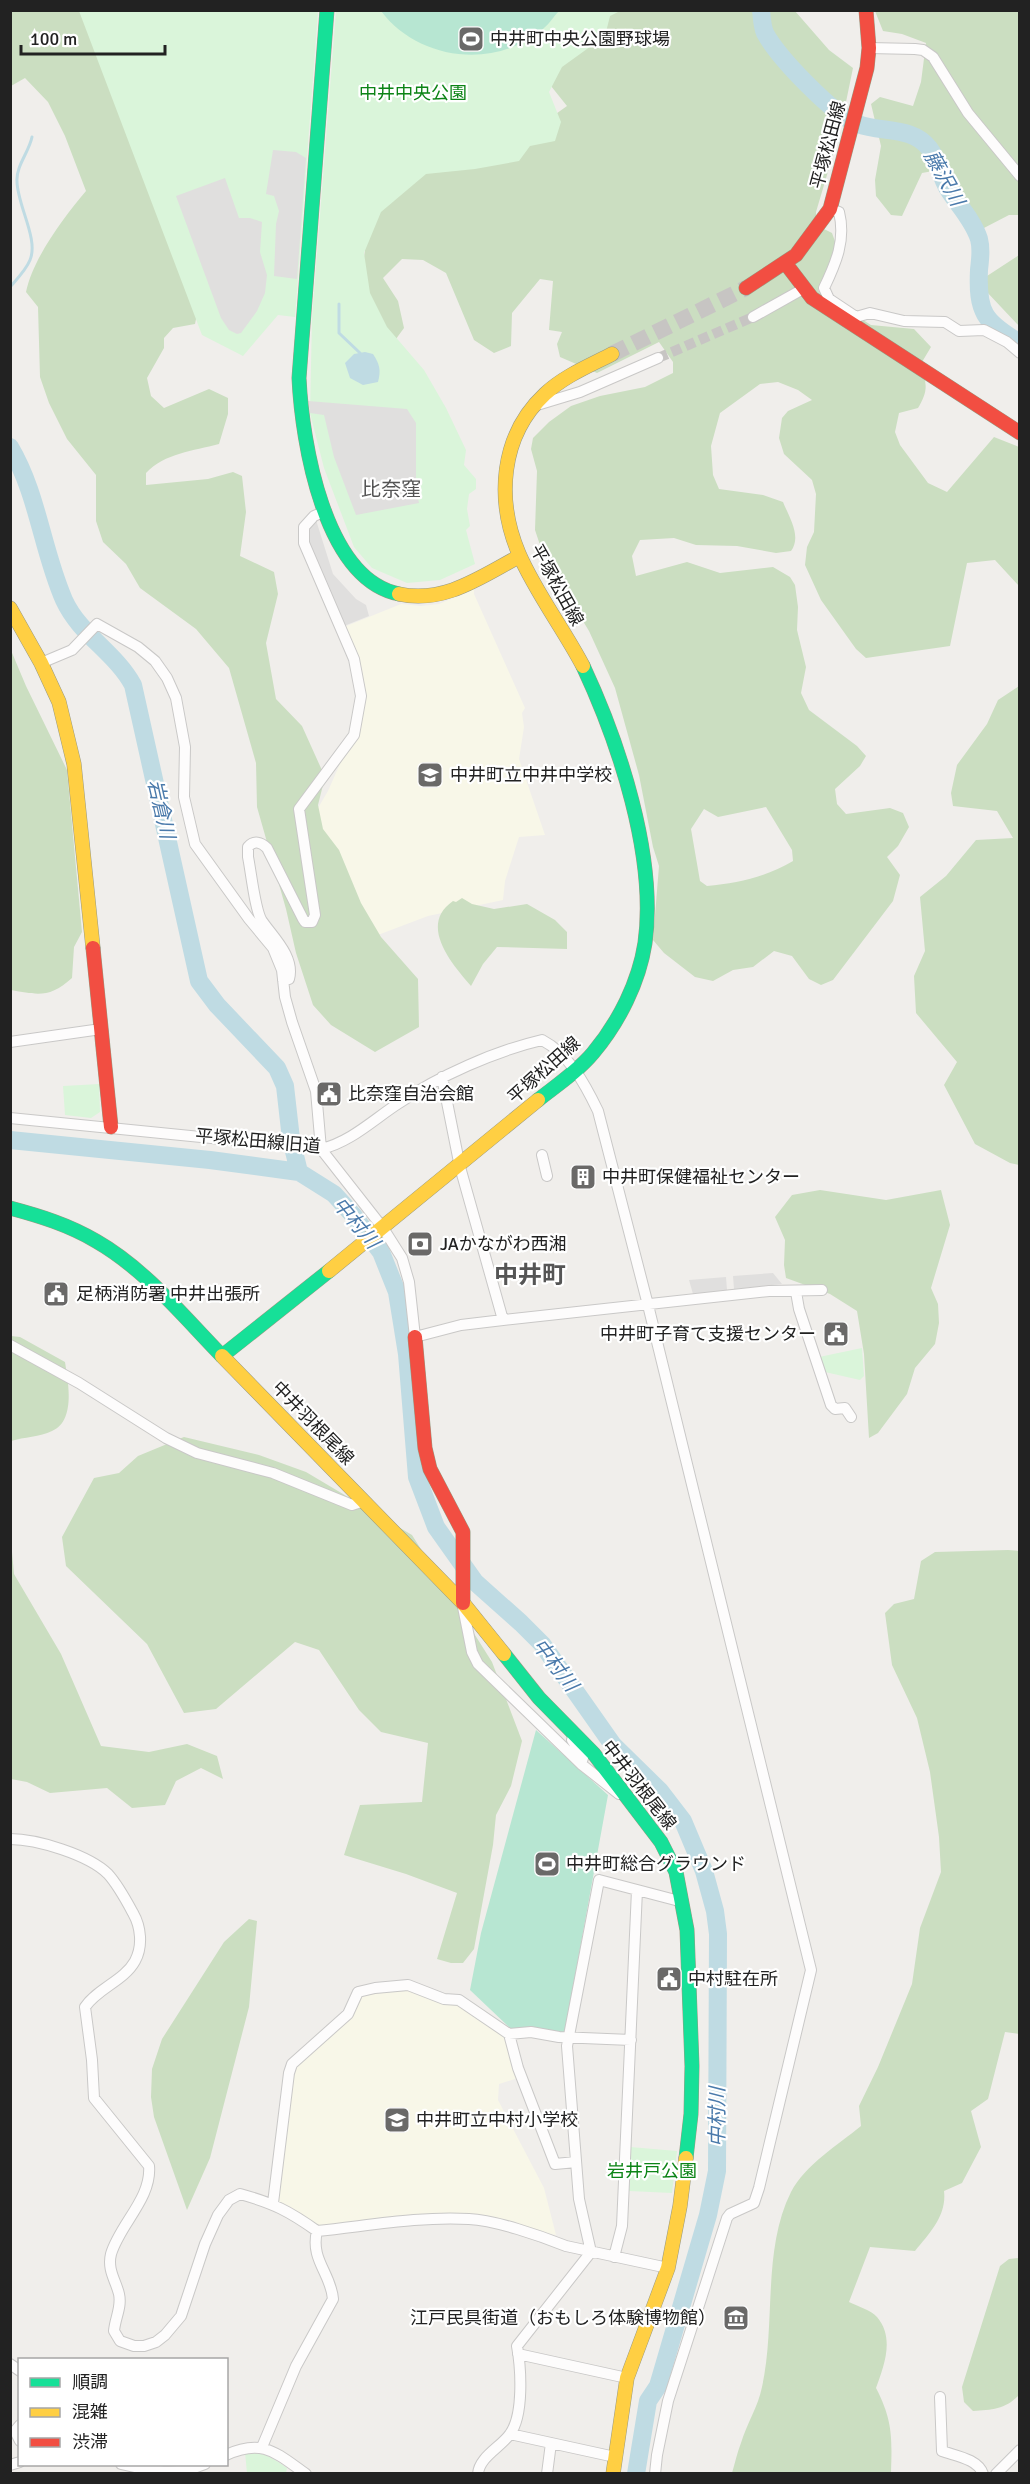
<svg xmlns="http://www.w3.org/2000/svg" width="1030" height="2484" font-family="Signika,'Noto Sans JP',sans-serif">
<rect width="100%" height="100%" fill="#f0eeeb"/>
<path fill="#f8f7e8" d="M474,589V594L525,708L522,713L524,727L519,759L545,835L519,837L505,881L503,900L428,916L362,941L317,818L318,808L328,791L343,757L365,696L362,669L344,627L401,604L421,606L439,604Z
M408,1989L451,2000L502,2035L509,2044L518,2078L499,2084L498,2100L544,2188L556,2235L470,2216L320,2226L279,2203L277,2195L295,2068L352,2016L364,1993Z"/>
<path fill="#cbdec1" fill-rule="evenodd" d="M11,11H84L199,304L195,324L173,328L164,338V348L147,378L151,396L164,408L209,389L228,398V414L219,444C193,451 165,453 146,473V485L208,479L233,472L242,476L246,512L240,556L274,572L278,594L266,643L276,699L302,726L325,777L318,805L323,829L339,850L361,903L381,937L418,979L419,1027L375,1052L331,1025L313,1005L296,953L286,909L257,807L256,763L229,668L196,629L140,588L126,564L103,542L96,521V475L67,439L49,403L40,377L38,307L26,292C33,258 64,217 86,191L65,136L48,102L25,78L11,86Z
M601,11H795L829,50L853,68L840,131L816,212V225L832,233L837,247L818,288L819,292L871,325L914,329L931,347L919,367C929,383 927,393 918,408L899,413L895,432L900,445L928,483L947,492L994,437L1019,447V586L995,560L967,563L950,646L866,658L856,649L821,600L805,565L807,547L814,532L816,494L812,480L784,454L779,438L782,418L788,411L812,400L798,390L778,382L760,384L720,413L711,446L713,475L719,489L763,495L783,502C789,517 802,536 791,551L776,553L737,546L696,545L674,538L640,540L632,556L636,576L687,562L720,573L773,567L790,577L795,585L798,607L797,630L806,667L801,693L809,710L857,746L866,756L860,766L835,789L837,804L846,814L890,808L903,813L909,827L898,846L887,857L900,875L893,901L833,980L821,985L809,979L792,956L774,951L753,967L733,970L713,981L695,977L664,953L653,940L659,866L653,847L639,775L615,688L589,631L550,567L540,545L535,530L537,471L531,449L533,438L549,422L571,406L600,396L645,387L673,373V362L659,342L597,373L560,357L557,344L562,332L549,330L553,281L540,279L512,313L511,346L494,353L474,340L446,273L423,260L402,259L383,278L398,301L404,328L393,343L359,284L365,251L363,200L546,121L567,106L547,81ZM766,807L792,850L793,861C766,877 738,883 707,886L700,881L691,829L704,809L718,817Z
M875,11H1019V215H1009L982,229L933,171L922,173L902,216L891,215L876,196L875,180L881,146L871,104L880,97L913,106L921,82L926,43L902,34L883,31Z
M1019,255V326L985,290L987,276Z
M10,648L26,686L67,770L82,932L74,947L72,978C50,998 38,995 11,990Z
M1019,686V1165L1010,1163L975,1144L944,1085L957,1062L916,1013L914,976L925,951L920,897L946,876L976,840L1013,838L997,811L953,806L951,793L957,765L987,724L998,700Z
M462,898L472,904L494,909L527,904L555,920L567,932V949L497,947L483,964L471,986C452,964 418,925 453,901L456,902Z
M820,1190L886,1200L941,1190L950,1225L931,1288L938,1304L939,1323L935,1344L915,1368L907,1394L878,1433L869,1438L864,1354L857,1311L830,1294L786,1278L784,1265L785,1240L775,1217L792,1195Z
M11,1336L20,1337L65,1362C68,1381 76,1421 52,1431C40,1437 24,1437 11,1441Z
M184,1437L259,1455L306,1472L412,1535L492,1662L522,1741L511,1786L496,1815L493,1845L474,1949L463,1963H451L437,1959L457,1893L406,1874L344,1855L360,1805L422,1802L428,1743L381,1732L359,1710L319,1650L295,1642L216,1709L184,1713L147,1644L66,1566L62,1537L94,1478L119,1473L138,1456Z
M1008,1550L1020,1551L1019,2034L1005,2032L988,2099L971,2111L981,2147L962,2183L944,2191C947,2215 930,2233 915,2251L870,2247L849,2302C857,2306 871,2310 877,2317C895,2338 884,2366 876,2388C893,2421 892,2438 891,2473H732C735,2463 737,2453 741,2443C747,2423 758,2407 762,2387C776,2324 762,2250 791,2192C805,2165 838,2145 861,2126L859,2106L878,2067L912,1984L920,1928L941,1872L939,1837L930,1772L917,1718L892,1665L885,1613L894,1604L914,1599L921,1561L935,1552Z
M11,1551L12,1552L14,1574L61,1654L101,1746L149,1752L187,1744L217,1756L223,1779L201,1768L176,1781L165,1805L132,1808L107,1788L50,1793L27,1782L11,1779Z
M249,1919L257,1921L249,2007L210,2158L187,2210L154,2117L151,2097L152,2069L162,2039L224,1942Z
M1019,2258V2395C1006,2409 992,2410 973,2411L964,2402L962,2387L1000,2266L1009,2259Z"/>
<path fill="#daf5da" d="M79,11H318L295,317L278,315L243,356L202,335Z
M336,11H620L610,16L605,36L562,67L549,92L561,122L555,141L530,146L519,161L475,169L426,174L381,212L364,253L370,293L387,327L424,370L446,408L466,450L464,465L476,479V489L469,494L467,509L470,526L466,530L475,564L440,580L407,583L372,568L354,547L324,468L310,413L312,318Z
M99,1084L100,1112L91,1118L65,1115L63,1086Z
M862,1348L864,1376L860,1380L825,1372L819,1357Z
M630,2147L677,2151L672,2193L629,2191Z
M245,2452C263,2452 273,2458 287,2468L286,2473H247Z"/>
<path fill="#b7e6d2" d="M381,11H559C554,16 550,23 544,28C539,34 531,37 525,41C478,68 413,54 381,11Z
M536,1730L608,1795L565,2031L561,2034L512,2030L470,1990L481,1933Z"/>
<path fill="#e0dfde" d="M273,150L296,152L306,158L297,279L274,276L276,224L279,211L274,196L266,194Z
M225,178L239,218H250L262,222L260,252L267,275L265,293L257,311L241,333L237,334L229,330L221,318L176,196Z
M308,401L407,409L416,423V489L419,503L356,515L334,457L324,415L310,413Z
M316,520L333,574L356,599L366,605L369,616L344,626L308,545L309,527Z
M773,1273L782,1284L734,1289L733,1276Z
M726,1277L727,1290L693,1294L689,1280Z"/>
<path fill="#bfdbe3" d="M365,352L373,354C380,365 381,370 378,382L363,385L350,378L345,363L354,354Z"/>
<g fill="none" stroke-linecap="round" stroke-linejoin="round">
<path stroke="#bfdbe3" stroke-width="3" d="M10,287C17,279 26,270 30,260C39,239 17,205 17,181C16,166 29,152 32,137
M339,304V333L360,353"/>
<path stroke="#bfdbe3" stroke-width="18" d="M761,10C762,18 762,26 765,33C778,57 833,115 858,124C882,133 912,126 929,148C938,159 940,176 948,189C958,205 973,220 979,239C982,250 980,259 979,270C977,312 984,322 1020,343
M10,447C38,494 42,550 64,600C80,635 115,652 133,685L199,981L217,1005L277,1068L285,1086L291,1139L299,1172
M10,1140L210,1160L299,1172L334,1194L353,1215L381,1252L397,1292L407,1354L417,1477L436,1527L475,1582L521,1623L542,1644L613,1745L660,1791L683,1821L704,1871L715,1911L718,1934L717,2171L708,2215L658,2386L648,2401L636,2474"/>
<path stroke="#c7c5c3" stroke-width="10" stroke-dasharray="10 5" stroke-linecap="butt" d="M658,358L753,317"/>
<path stroke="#c7c5c3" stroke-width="16" stroke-dasharray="16 8" stroke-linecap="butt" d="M612,354L746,288"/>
<g stroke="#c9c8c7" stroke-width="12">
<path id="street" d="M869,48L915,49L923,50L933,57L968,113L1020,176
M830,209L839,212C846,240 836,263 824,288L829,299L856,317L870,313L904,321L945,322L959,331L984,330L1007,342L1020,353
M753,317L803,289
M537,405L580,392L658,358
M41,663L72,650L97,624L138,647L155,661L167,678L176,698L185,747L184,797L195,844L249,919L273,948L282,970L285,997L292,1022L316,1091L321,1149L383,1228L402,1258L409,1282L415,1337L461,1325L503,1320L769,1291L822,1290
M283,980L289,979C295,957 273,937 262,921C255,911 251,871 248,857V847C254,840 261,842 267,848L303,919L305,922H312L315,915L299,809L354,735L361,696L354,659L304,543V527L314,516L326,511
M10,1042L101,1029
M442,1077L460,1167L503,1320
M10,1118L321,1149C351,1142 374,1119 399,1103C439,1076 495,1051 542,1040C569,1054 585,1084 598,1111L648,1305L811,1970L759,2188L754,2203L730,2214L727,2218L668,2401L657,2455L655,2474
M542,1155L547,1176
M796,1292L799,1309L831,1405L835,1409L845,1408L851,1417
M10,1345L79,1383L166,1438L197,1453L273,1473L352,1505L364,1501
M463,1607L472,1652L478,1664L581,1764L619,1794
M574,1733L572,1740L583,1758L581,1764
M10,1839C37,1839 89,1855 108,1874C118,1885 126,1900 133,1913C141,1927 143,1946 135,1961C124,1981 98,1988 85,2007L92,2060L94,2098L149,2166C152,2198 120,2224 111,2254C107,2270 116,2281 119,2294C122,2307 115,2318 114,2331L120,2341L134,2346H144L156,2342L165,2335L181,2316L205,2244L218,2215L229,2200L240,2194C273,2203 289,2211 317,2231C367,2226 419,2216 469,2219C495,2220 541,2236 566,2246L668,2268
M509,2034L518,2068L555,2164L576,2162
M273,2203L289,2073L292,2064L348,2014L358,1992L375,1988L408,1985L444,1999L459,2000L509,2034L531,2032L559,2037L631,2040
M591,2252L579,2199L567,2046L599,1880L683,1902
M614,2257L622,2226L637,1890
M518,2354L627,2378
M10,2364L20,2371
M940,2397L942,2451C956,2456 978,2459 983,2474
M20,2425L15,2431L20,2441
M510,2434L615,2457
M262,2447L296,2366L333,2299C331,2273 310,2260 317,2231
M226,2455C263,2438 276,2453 306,2474
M121,2464C150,2471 177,2476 205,2464
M10,2465L20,2462
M478,2474C479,2457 501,2447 510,2434C524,2415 521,2368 517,2346L591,2252
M547,2474L551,2443
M996,2474L1020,2450"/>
</g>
<g stroke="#999a82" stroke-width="15">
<path id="fast" d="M327,10L299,378C302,442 324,579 399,594
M538,1100C557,1085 578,1071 593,1053C619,1022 639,982 645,943C657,857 619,743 583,666
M10,1208C40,1216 69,1225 96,1241C145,1269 183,1316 222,1356L329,1271
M504,1654L539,1698L594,1754L661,1842L676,1872L687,1930L692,2066L691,2114L686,2158"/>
</g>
<g stroke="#999a82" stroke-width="15">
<path id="slow" d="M399,594C445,604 482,576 520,556
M10,608L41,663L59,702L74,764L93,948
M583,666C563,628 536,593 519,554C496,500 500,436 545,394C564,376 589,366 612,354
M329,1271L538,1100
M222,1356L463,1603L504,1654
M613,2474L627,2378L668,2268L680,2206L686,2158"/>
</g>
<g stroke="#999a82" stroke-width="15">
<path id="jam" d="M786,264L812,298L1020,433
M746,288L796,255L830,209L867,68L869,48L866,10
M93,948L111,1127
M415,1337L425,1448L430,1469L463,1532V1603"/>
</g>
<use href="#street" stroke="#fdfcfc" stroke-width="10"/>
<use href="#fast" stroke="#16e098" stroke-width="14"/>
<use href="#slow" stroke="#ffcf43" stroke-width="14"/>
<use href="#jam" stroke="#f24e42" stroke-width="14"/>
</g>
<defs>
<g id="stadium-square" transform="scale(1.35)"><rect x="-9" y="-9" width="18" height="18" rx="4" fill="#6a6968" stroke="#fff"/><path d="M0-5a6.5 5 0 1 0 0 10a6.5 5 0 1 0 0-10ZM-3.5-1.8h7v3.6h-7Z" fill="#fff"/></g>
<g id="school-square" transform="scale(1.35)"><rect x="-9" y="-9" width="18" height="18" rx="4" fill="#6a6968" stroke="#fff"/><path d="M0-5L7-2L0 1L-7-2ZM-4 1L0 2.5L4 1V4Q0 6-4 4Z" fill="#fff"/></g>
<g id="civic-square" transform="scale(1.35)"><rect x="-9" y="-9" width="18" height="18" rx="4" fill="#6a6968" stroke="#fff"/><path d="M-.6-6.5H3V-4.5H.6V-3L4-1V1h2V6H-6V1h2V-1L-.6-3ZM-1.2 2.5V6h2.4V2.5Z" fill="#fff"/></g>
<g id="building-square" transform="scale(1.35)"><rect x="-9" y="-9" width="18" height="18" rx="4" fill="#6a6968" stroke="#fff"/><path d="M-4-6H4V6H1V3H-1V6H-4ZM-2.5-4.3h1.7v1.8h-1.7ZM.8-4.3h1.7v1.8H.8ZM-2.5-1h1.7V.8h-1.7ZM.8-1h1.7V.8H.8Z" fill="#fff"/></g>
<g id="bank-square" transform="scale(1.35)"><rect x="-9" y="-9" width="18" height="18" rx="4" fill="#6a6968" stroke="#fff"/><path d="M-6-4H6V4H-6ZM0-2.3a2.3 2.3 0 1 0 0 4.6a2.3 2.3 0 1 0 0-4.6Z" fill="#fff"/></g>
<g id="museum-square" transform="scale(1.35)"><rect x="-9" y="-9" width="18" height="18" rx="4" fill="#6a6968" stroke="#fff"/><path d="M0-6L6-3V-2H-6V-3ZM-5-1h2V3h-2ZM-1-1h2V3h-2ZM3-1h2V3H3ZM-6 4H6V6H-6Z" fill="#fff"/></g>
</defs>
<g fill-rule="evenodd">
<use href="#stadium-square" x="471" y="39"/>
<use href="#school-square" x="430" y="775"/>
<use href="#civic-square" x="329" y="1094"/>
<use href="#building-square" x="583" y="1177"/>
<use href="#bank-square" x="420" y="1244"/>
<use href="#civic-square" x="56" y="1294"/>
<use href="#civic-square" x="836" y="1334"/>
<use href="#stadium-square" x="547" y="1864"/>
<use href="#civic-square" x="669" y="1979"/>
<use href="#school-square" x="397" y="2120"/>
<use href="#museum-square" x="736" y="2318"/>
</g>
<g text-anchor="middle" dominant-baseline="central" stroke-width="4.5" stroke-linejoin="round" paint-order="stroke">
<g font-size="18" fill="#222" stroke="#fff" text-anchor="start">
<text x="490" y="39">中井町中央公園野球場</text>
<text x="450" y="775">中井町立中井中学校</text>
<text x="348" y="1094">比奈窪自治会館</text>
<text x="602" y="1177">中井町保健福祉センター</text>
<text x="440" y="1244">JAかながわ西湘</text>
<text x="76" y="1294">足柄消防署 中井出張所</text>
<text x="816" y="1334" text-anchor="end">中井町子育て支援センター</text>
<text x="566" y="1864">中井町総合グラウンド</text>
<text x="688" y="1979">中村駐在所</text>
<text x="416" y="2120">中井町立中村小学校</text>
<text x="716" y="2318" text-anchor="end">江戸民具街道（おもしろ体験博物館）</text>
</g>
<g font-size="18" fill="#0c8416" stroke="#fff">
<text x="413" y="93">中井中央公園</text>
<text x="652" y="2171">岩井戸公園</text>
</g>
<g font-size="18" fill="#222" stroke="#fff">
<text transform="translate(828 145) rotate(-75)">平塚松田線</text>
<text transform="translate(557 585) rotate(61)">平塚松田線</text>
<text transform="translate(544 1070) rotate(-42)">平塚松田線</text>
<text transform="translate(258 1141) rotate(5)">平塚松田線旧道</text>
<text transform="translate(313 1423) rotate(46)">中井羽根尾線</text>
<text transform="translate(639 1785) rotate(52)">中井羽根尾線</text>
</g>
<g font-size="20" font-style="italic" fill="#4a7aab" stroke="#fff">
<text transform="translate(944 178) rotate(61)">藤沢川</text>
<text transform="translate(161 809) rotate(77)">岩倉川</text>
<text transform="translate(356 1223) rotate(50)">中村川</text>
<text transform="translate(555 1665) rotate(52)">中村川</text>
<text transform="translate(717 2117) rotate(-90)">中村川</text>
</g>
<g font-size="20" fill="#555" stroke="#fff">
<text x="391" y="489">比奈窪</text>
</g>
<g font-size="24" font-weight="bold" fill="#555" stroke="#fff">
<text x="530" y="1275">中井町</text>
</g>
</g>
<rect width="1030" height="2484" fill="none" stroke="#222222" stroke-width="24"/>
<rect x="18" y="2358" width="210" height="108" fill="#ffffff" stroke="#a7a7a7" stroke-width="1.5"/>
<rect x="30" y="2378" width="30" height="9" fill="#16e098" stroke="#a7a7a7" stroke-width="1.5"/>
<text x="72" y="2388" font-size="18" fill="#222222">順調</text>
<rect x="30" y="2408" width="30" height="9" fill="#ffcf43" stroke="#a7a7a7" stroke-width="1.5"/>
<text x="72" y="2418" font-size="18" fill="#222222">混雑</text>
<rect x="30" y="2438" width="30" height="9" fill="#f24e42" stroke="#a7a7a7" stroke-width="1.5"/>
<text x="72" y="2448" font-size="18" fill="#222222">渋滞</text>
<path d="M21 45v9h144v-9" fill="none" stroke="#222222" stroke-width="3"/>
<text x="30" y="45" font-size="18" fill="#222222" stroke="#ffffff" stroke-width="4.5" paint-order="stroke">100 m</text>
</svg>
